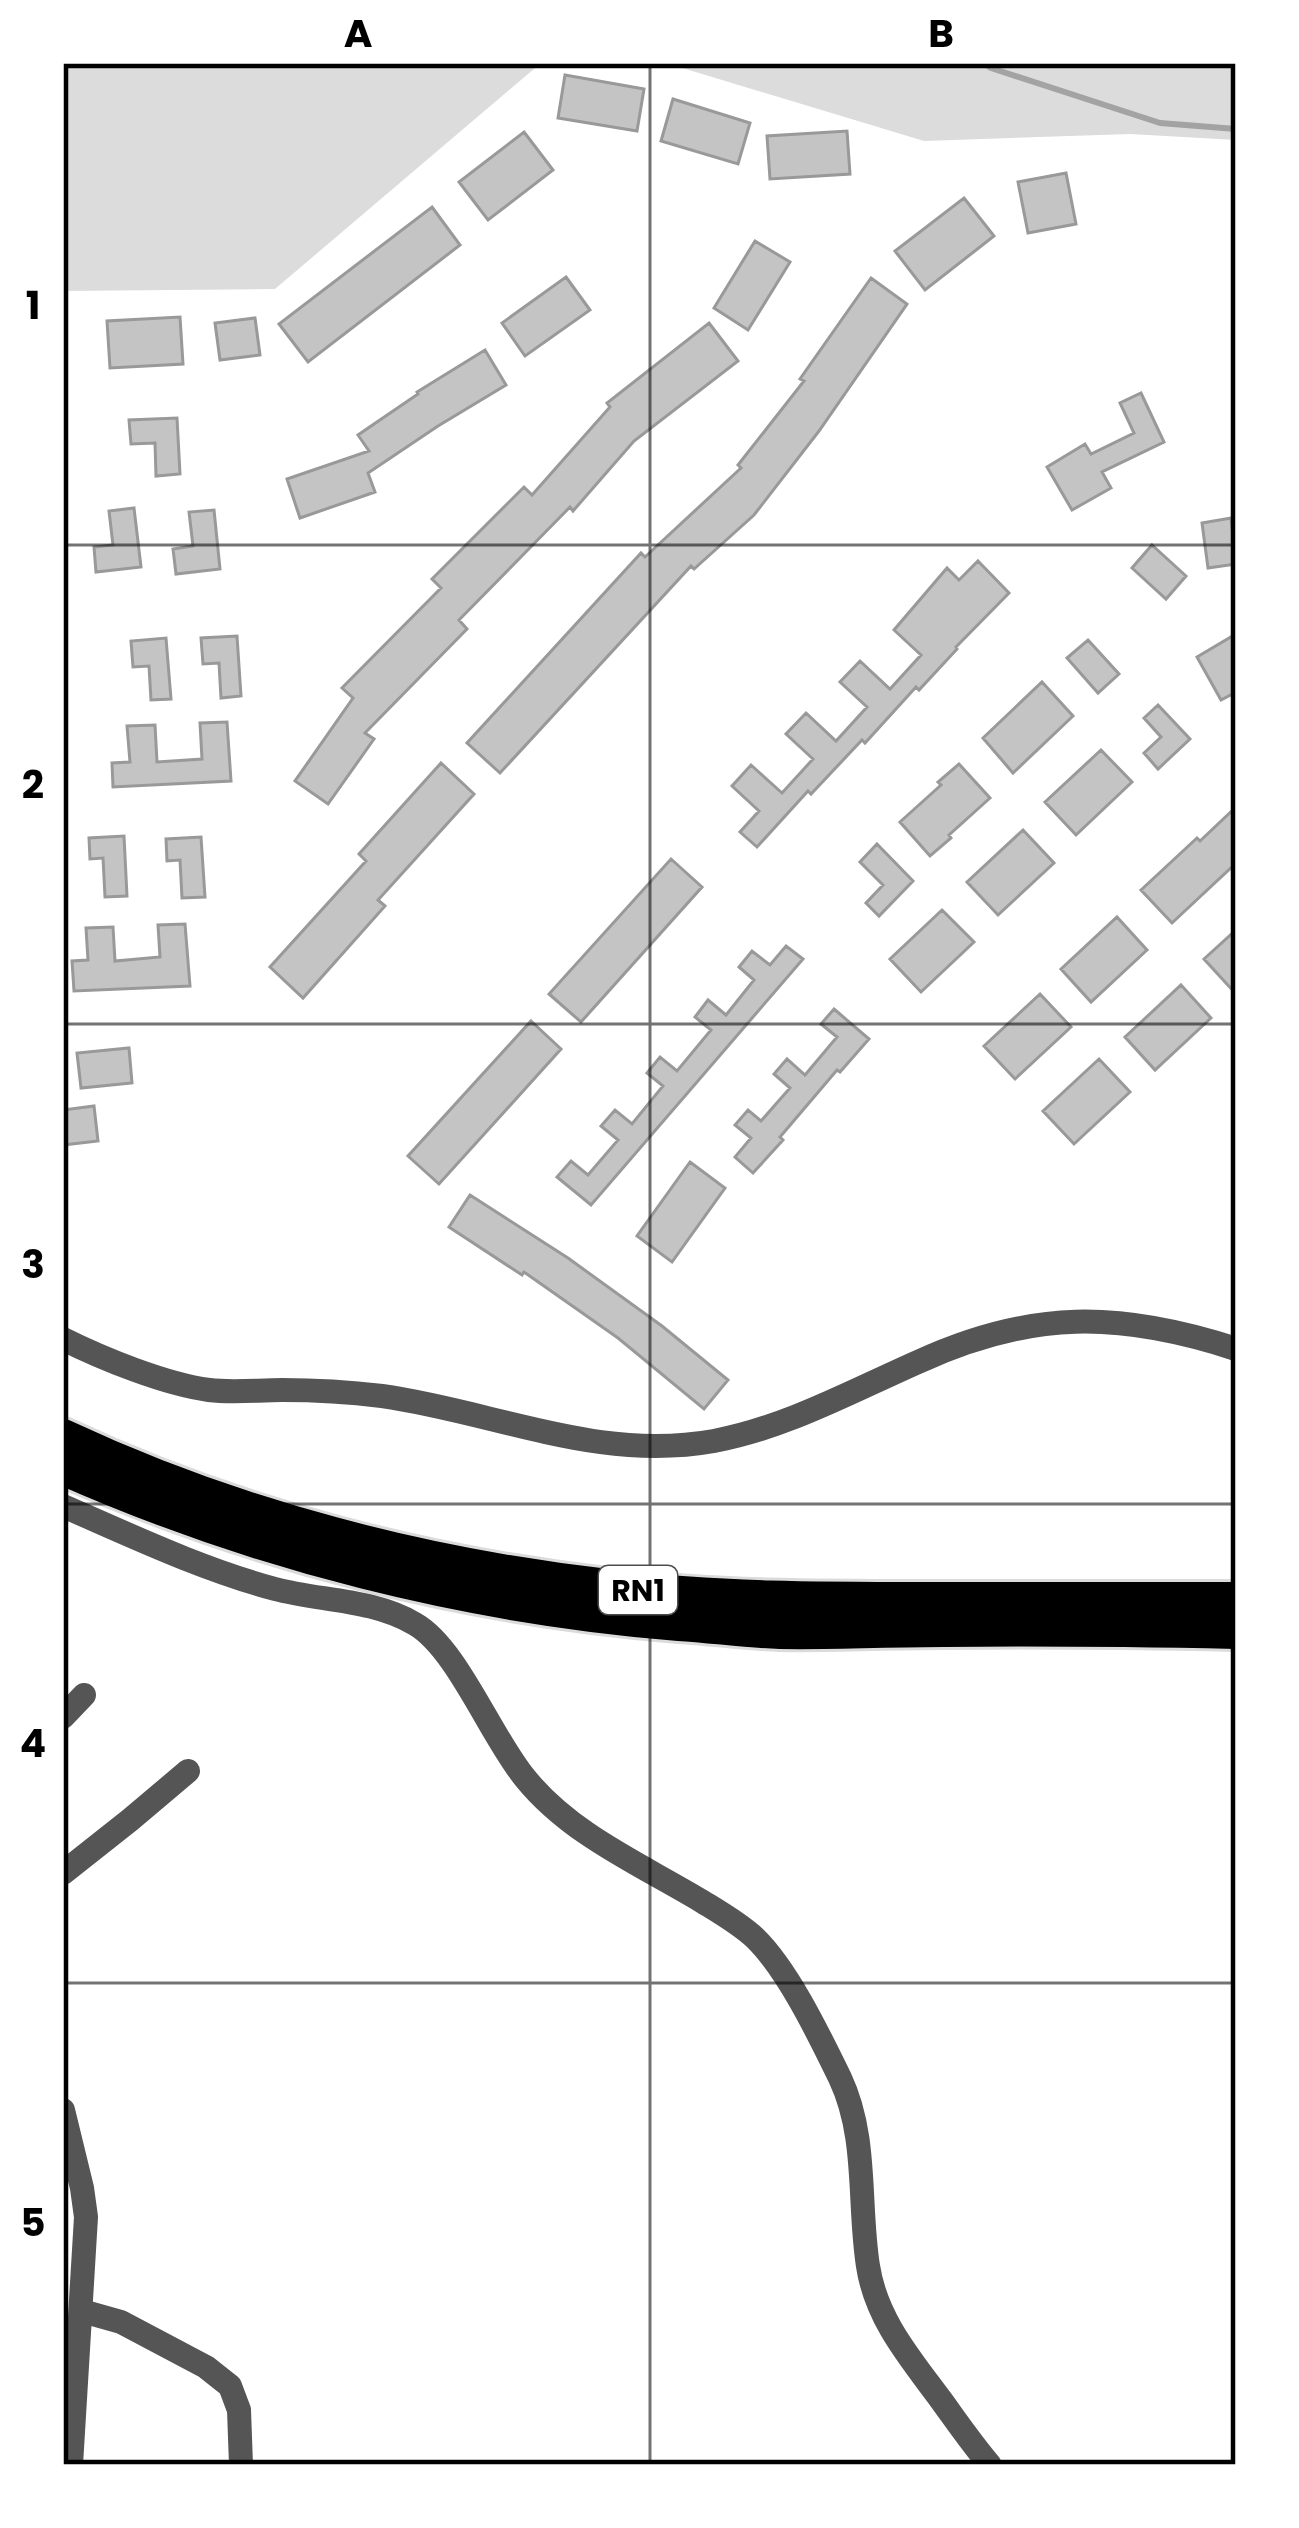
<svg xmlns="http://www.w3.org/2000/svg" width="1299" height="2528" font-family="Poppins,sans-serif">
<rect width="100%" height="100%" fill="#fff"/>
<path fill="#dcdcdc" d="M63,63H541L275,289L63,291Z
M666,63H1236V140L1130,134L924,141Z"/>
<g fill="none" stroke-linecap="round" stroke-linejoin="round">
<path stroke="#a3a3a3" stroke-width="6" d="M984,63L991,68L1160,123L1236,129"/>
</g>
<path fill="#c4c4c4" stroke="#999" stroke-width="3" d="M565,75L644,89L637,131L558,118Z
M673,99L750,123L738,164L661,141Z
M847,131L850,174L770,179L767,136Z
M524,132L553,170L488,220L459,182Z
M1066,173L1076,224L1028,233L1018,182Z
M964,198L994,236L925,290L895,251Z
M432,207L460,245L308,362L279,324Z
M755,241L790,262L748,330L714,308Z
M566,277L590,310L525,356L502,323Z
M871,278L907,304L819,431L754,515L694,569L691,566L500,773L467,743L641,553L645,557L741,468L738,465L804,381L800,379Z
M180,317L183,364L110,368L107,321Z
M255,318L260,355L220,360L215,323Z
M709,323L738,361L634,441L573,511L570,507L459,620L467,629L365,733L374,739L328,804L295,781L353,698L342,688L441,588L432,579L524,487L532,495L610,407L607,403Z
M485,350L506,385L438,426L368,473L375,492L300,518L287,479L369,451L358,435L418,394L417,392Z
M1141,393L1164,442L1102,472L1111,488L1072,510L1047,467L1085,444L1091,454L1134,433L1120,403Z
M177,418L180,474L156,476L155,443L131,444L129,420Z
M134,508L141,567L96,572L94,547L113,545L109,511Z
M214,510L220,569L176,574L173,549L193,546L189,512Z
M1231,518L1236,564L1208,568L1202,523Z
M1152,545L1186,576L1166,599L1132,568Z
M978,561L1009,593L956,647L957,649L919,690L916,687L865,743L862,740L811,794L808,791L757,847L740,832L759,811L732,786L751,765L782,793L813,759L786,734L806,713L836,741L867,707L840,682L860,661L890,689L921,655L894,630L947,568L959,580Z
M1236,634V692L1221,700L1197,657Z
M237,636L241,696L221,698L219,663L203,664L201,638Z
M166,638L171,699L151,700L149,666L133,667L131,641Z
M1088,640L1119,674L1098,693L1067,658Z
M1042,682L1073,716L1013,773L983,738Z
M1158,705L1190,739L1158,769L1144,753L1161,737L1144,718Z
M227,722L231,781L113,787L112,763L130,762L127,726L155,725L157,762L202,759L200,723Z
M1101,750L1132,782L1076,835L1045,802Z
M441,763L474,794L378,900L385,906L303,998L270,967L366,861L359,854Z
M959,764L990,798L949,835L951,838L930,856L900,822L941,785L938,782Z
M1236,807V863L1172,923L1141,890L1197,838L1200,841Z
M1023,830L1054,863L998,915L967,882Z
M124,836L127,896L105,897L103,858L90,859L89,838Z
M201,837L205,897L182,898L180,860L167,861L166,839Z
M877,844L913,881L879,916L866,903L883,885L860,862Z
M671,859L702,887L581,1022L549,994Z
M942,910L974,942L921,992L890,959Z
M1117,917L1147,950L1091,1002L1061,969Z
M185,924L190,986L74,991L72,961L88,960L86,928L113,927L115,961L160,957L158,925Z
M1236,930V994L1204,959Z
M786,946L803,959L591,1205L557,1177L571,1161L588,1175L618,1140L601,1126L615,1110L632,1124L663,1086L647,1073L660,1057L677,1071L711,1030L695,1017L708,1000L726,1015L754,980L739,967L752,951L770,965Z
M1181,985L1211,1018L1155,1070L1125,1037Z
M1040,994L1071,1027L1015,1079L984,1046Z
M834,1009L869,1039L840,1072L837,1070L780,1137L783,1140L753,1173L735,1157L751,1138L735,1125L748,1110L761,1121L790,1088L774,1074L787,1059L805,1075L837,1037L821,1024Z
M531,1021L561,1049L439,1184L408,1156Z
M129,1048L132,1083L81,1088L77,1053Z
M1099,1059L1130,1092L1074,1144L1043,1111Z
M94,1106L98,1141L63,1145V1110Z
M690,1162L725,1188L672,1262L637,1236Z
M470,1195L568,1258L662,1326L728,1380L704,1409L618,1338L524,1272L522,1275L449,1227Z"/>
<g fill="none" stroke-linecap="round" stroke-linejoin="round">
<g stroke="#dbdbdb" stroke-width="42">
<path id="highway" d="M63,1437C236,1518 426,1567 615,1588C718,1600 822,1600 926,1600C1029,1600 1133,1600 1236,1600
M63,1467C257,1553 468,1606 679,1623C713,1625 746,1630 780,1631C834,1632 889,1629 944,1629C1041,1628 1139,1629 1236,1631"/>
</g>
<path stroke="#555" stroke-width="24" d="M63,1339C103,1359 165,1384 209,1390C233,1393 258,1390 282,1390C315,1390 349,1392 382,1396C496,1412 597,1462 714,1441C787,1427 850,1392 918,1362C1031,1310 1119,1311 1236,1349
M63,1506C132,1536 201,1569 275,1589C320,1601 373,1599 415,1624C457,1648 491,1737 525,1778C571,1835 642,1865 703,1902C721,1913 740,1924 755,1938C788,1970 820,2037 840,2078C868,2137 858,2203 868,2266C876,2319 910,2358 941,2400C957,2422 972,2444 990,2465
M63,1717L84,1695
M63,1873L130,1820L188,1771
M63,2110L82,2188L86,2217L71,2465
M82,2311L121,2322L206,2367L230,2386L239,2410L241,2465"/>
<use href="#highway" stroke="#000" stroke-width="36"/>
</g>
<path fill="none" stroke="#000" stroke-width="3" stroke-opacity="0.55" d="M650,63V2465M63,545H1236M63,1024H1236M63,1504H1236M63,1983H1236"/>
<g text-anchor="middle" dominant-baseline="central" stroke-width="9" stroke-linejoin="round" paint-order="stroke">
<rect fill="#fff" stroke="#4c4c4c" stroke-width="3" x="599" y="1566" width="78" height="48" rx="9"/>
<g font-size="30" font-weight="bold" fill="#000">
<text x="638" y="1590">RN1</text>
</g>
</g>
<rect width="1299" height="2528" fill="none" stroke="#ffffff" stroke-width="132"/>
<rect x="66" y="66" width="1167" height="2396" fill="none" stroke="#000" stroke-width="4.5"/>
<g font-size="39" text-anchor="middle" font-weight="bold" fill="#000">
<text x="358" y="47">A</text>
<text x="941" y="47">B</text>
<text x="33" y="319">1</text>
<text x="33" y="798">2</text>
<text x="33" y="1278">3</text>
<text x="33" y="1757">4</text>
<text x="33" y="2236">5</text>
</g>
</svg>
